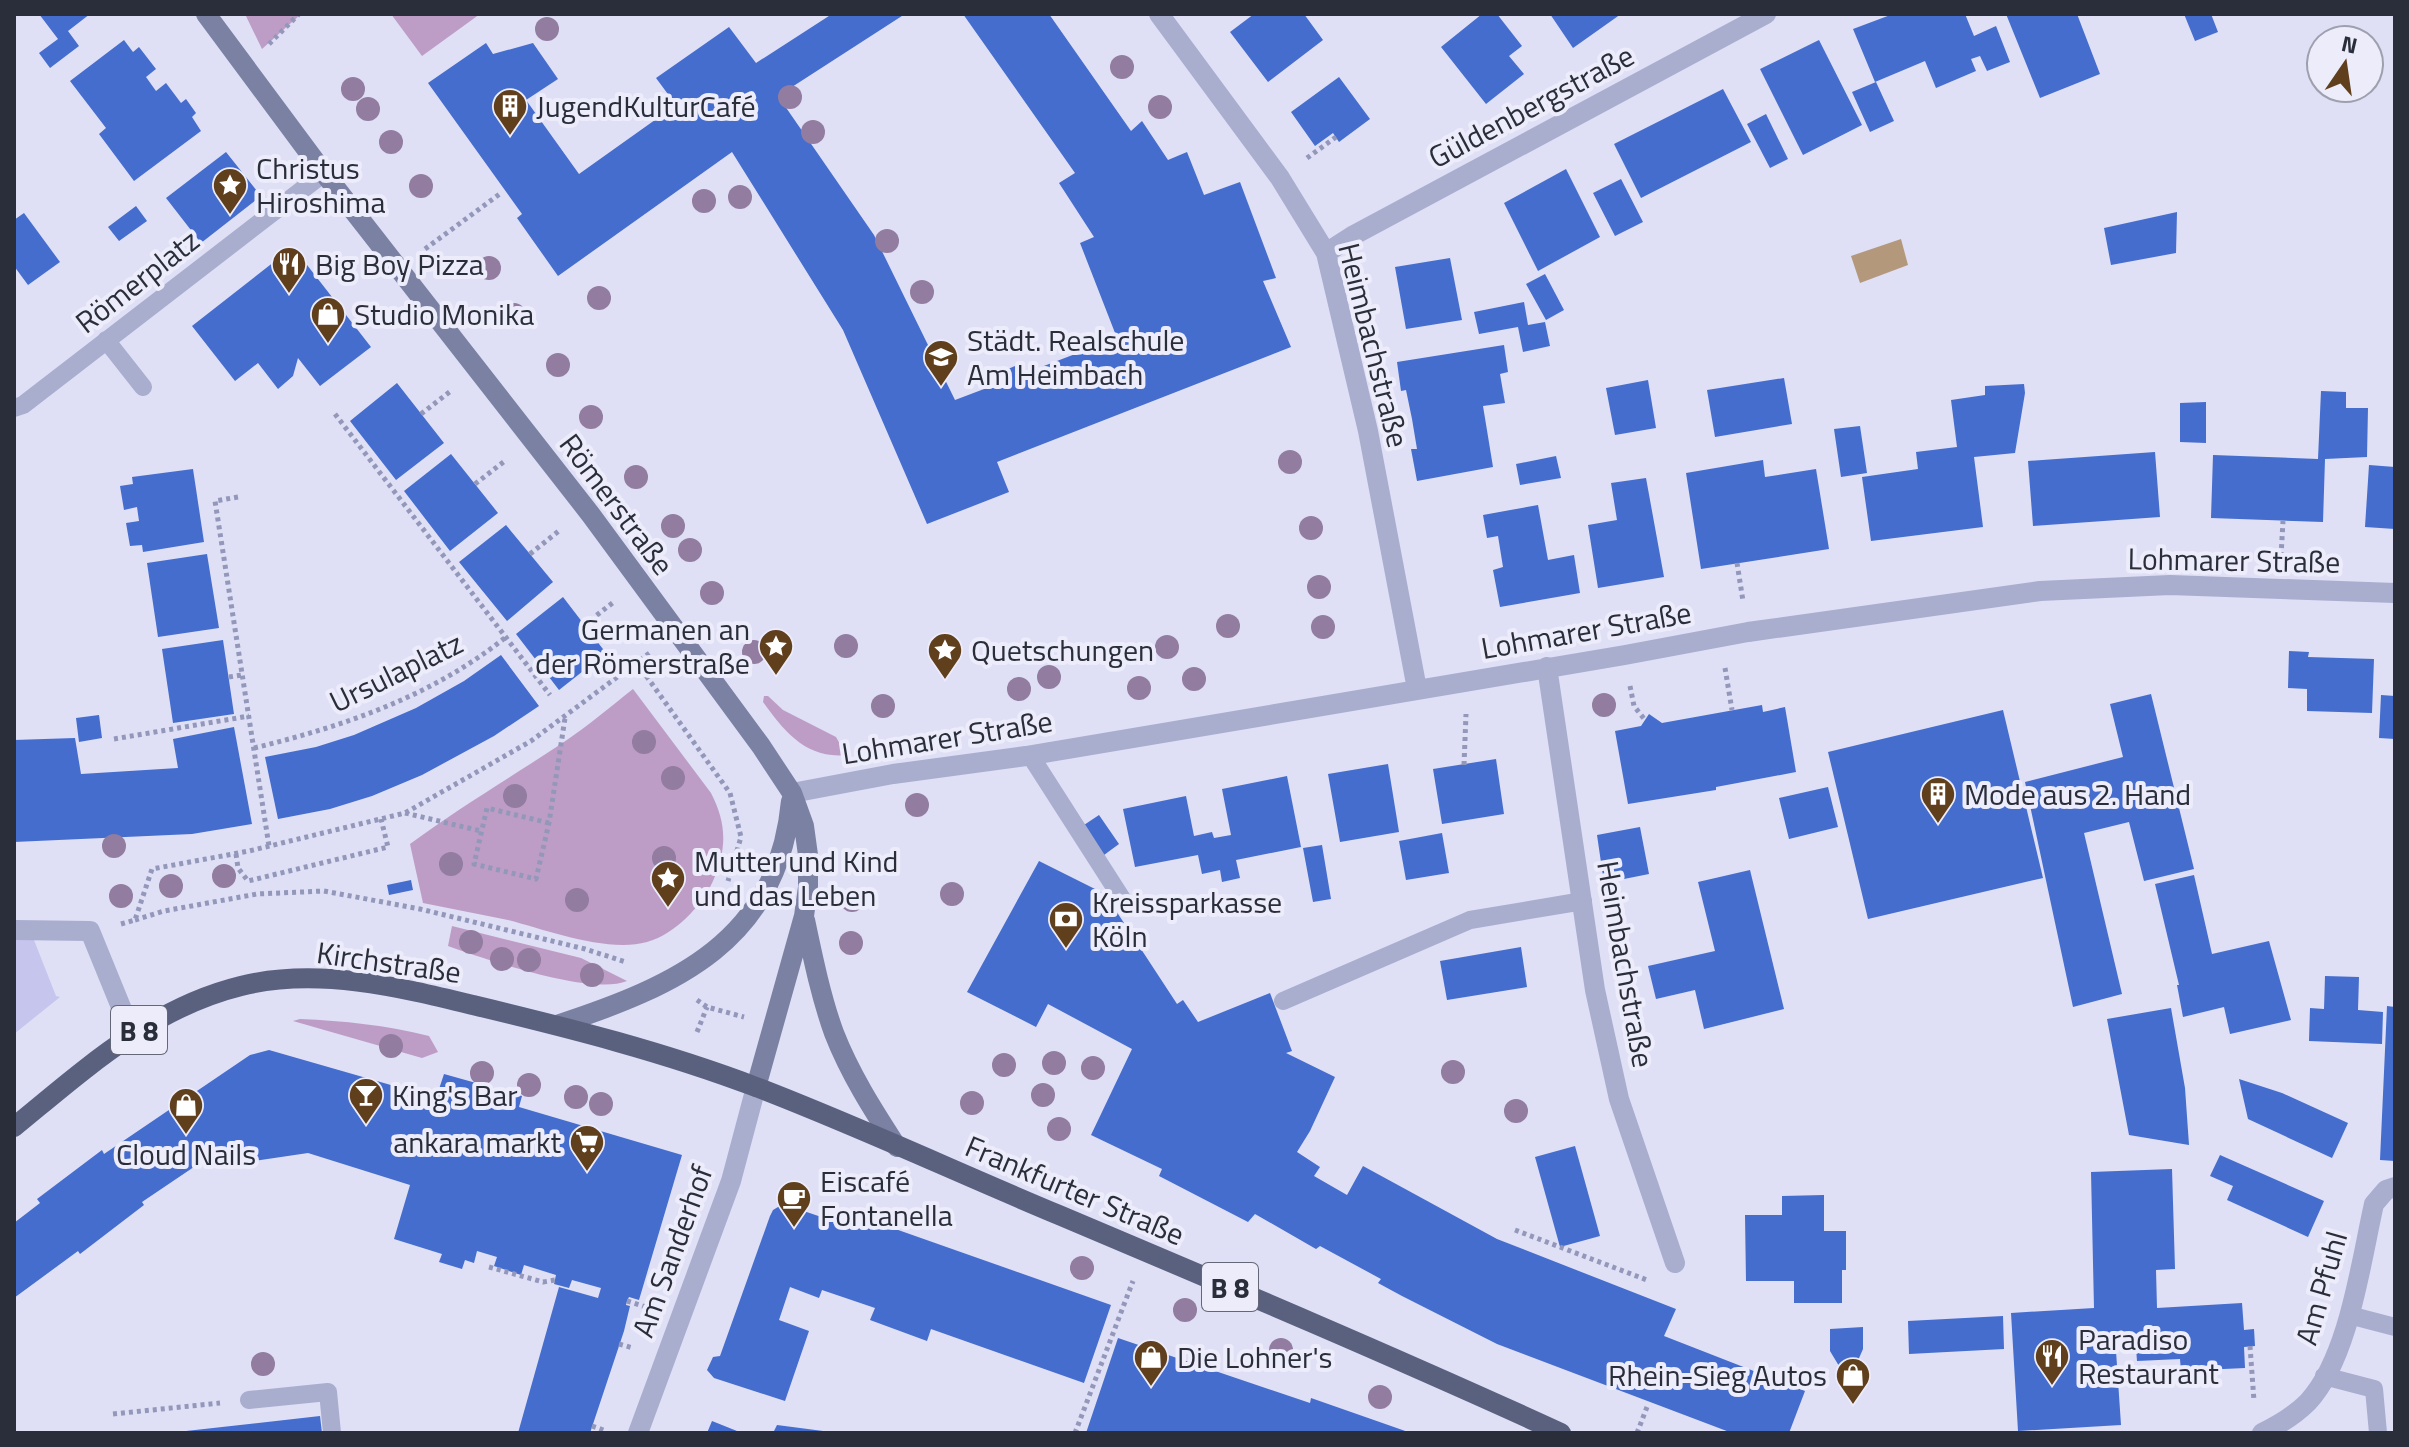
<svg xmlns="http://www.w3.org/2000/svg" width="2409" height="1447" font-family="'Titillium Web',sans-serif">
<rect width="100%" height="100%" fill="#dfdff5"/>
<path fill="#bd9dc5" d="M245,14H301L262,49Z
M391,14H480L422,56Z
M633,689L711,793C727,824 727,849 713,881C701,907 675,934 647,942C607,953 547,930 508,920C480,914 451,909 423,903L410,844C460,807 513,776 564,742C588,726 610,707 633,689Z
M764,696H768L783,710L836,737L846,755C806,759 784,731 763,702Z
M452,926L581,958L627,981C591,996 485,959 448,946Z
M300,1019C344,1021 386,1025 429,1036L438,1052L422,1058L293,1021Z"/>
<path fill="#c6c5ed" d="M30,930L56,996L60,997L14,1034V935Z"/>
<path fill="#b4987c" d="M1901,239L1908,265L1860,283L1851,256Z"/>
<path fill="#446dce" d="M39,14H90L68,31L79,46L50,68L39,53L58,39Z
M832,14H905L778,96L874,235L955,400L992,386L989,377L1020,364L1023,374L1117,338L1080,243L1094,237L1059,183L1075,173L963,14H1049L1131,131L1142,121L1168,160L1187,152L1204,195L1240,182L1276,278L1263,281L1291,347L997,462L1009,492L927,524L843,330L732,152L558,276L517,218L522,214L428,83L486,43L493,54L533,43L558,79L526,100L579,174L676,105L656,78L729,27L756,63Z
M1254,14H1304L1323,40L1268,82L1230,32Z
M1482,14H1497L1522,46L1509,56L1524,74L1486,104L1441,47Z
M1550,14H1621L1573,48Z
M1893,14H1965L1974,36L1996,26L2010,62L1987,71L1980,56L1971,59L1976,71L1936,88L1925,61L1875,82L1853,29Z
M2006,14H2077L2100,74L2040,98Z
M2184,14H2211L2218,32L2195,41Z
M124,40L133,52L139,47L156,69L146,77L156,91L166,83L181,103L186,99L196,113L192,117L201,131L134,181L99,134L106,128L70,81Z
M1819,40L1862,125L1803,155L1760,69Z
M1339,77L1370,119L1339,142L1333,133L1315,146L1291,112Z
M1876,82L1894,121L1870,132L1852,92Z
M1723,89L1751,142L1641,198L1614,144Z
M1766,114L1788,159L1770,168L1747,124Z
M226,152L261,196L201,243L166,198Z
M1566,169L1600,237L1538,271L1504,203Z
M1621,179L1643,222L1615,236L1593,193Z
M136,206L147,221L119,241L108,227Z
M2177,212L2176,253L2111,265L2104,228Z
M24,213L60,262L28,285L14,266V220Z
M293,247L371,347L320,386L298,358L293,376L278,389L258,363L235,381L192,326Z
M1450,258L1462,320L1406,329L1395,267Z
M1545,274L1564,310L1546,320L1526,284Z
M1524,302L1528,325L1545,322L1550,346L1523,352L1518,327L1479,334L1474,312Z
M1504,345L1508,372L1500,374L1505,403L1483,406L1493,467L1417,481L1411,449H1417L1412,419L1406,390L1401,391L1397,362Z
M1784,378L1792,424L1715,437L1707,390Z
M1648,380L1656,428L1615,435L1606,388Z
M397,383L444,443L396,480L350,421Z
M2024,384L2025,393L2015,453L1974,457L1983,527L1871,541L1862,477L1918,469L1916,452L1957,447L1951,400L1985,395V386Z
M2321,391L2346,392V408H2368L2367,457L2325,459L2323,522L2211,518L2213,455L2318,459Z
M2206,402V443L2180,442V403Z
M1860,426L1867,473L1841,477L1834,429Z
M2155,452L2160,517L2033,526L2028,461Z
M451,454L498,513L450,551L404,491Z
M1556,456L1561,478L1520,485L1516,464Z
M1763,460L1765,477L1816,469L1829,549L1701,569L1686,473Z
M2369,465L2395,467V529L2365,527Z
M193,469L204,542L143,552L142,545L130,546L126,523L139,521L137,507L124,510L120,486L133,484L132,477Z
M1646,478L1664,577L1598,588L1588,525L1617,520L1611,483Z
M1538,505L1548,560L1574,555L1580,593L1500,607L1493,570L1503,567L1498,536L1487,538L1483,515Z
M506,525L553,582L507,621L459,562Z
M207,554L219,628L158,637L147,563Z
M563,597L606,653L559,690L516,634Z
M223,640L234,714L173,723L162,649Z
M2289,651L2309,652L2308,657L2374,659L2372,713L2307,711V689L2288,688Z
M501,655L539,706L494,736L422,775L372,796L330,809L278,819L265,757L316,747L354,735L416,708L464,681Z
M2151,694L2194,869L2144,881L2129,822L2084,833L2122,994L2073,1007L2025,782L2123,757L2110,704Z
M2381,695L2395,696V739L2379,738Z
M1762,705L1763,712L1785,707L1796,772L1716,787V790L1628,804L1615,731L1641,726L1649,714L1662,723Z
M2003,710L2043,878L1868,919L1828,752Z
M99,715L102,738L79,742L76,718Z
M234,727L252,824L192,834L14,842V740L75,738L81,774L178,768L173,739Z
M1496,759L1504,814L1442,824L1433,769Z
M1388,764L1399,832L1340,842L1328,774Z
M1287,776L1301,847L1236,860L1240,878L1222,882L1220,870L1202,874L1198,855L1135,867L1123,809L1186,796L1194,836L1212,832L1214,838L1231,835L1222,789Z
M1828,787L1838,827L1789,839L1779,798Z
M1099,815L1119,844L1104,855L1084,825Z
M1640,827L1649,874L1604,883L1597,835Z
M1442,833L1449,873L1406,880L1399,841Z
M1322,845L1331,899L1313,902L1303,848Z
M1039,861L1105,894L1177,1004L1183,1000L1198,1022L1270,993L1292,1051L1286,1053L1335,1077L1310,1131L1297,1152L1320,1167L1314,1176L1347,1195L1363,1166L1497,1239L1676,1309L1664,1336L1805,1391L1789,1433H1732L1497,1344L1402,1296L1378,1283L1381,1279L1320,1246L1316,1249L1255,1214L1248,1222L1159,1176L1162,1169L1091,1135L1132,1049L1048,1004L1036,1027L967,992Z
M1750,870L1784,1009L1704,1029L1695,990L1656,999L1648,966L1715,951L1698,882Z
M2194,875L2212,954L2269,941L2291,1020L2230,1034L2224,1007L2183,1017L2177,985H2179L2155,884Z
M411,880L413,890L389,895L387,885Z
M1521,947L1527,987L1447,1000L1440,961Z
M2325,976L2359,977L2358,1010L2383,1012L2382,1044L2309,1041L2310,1008L2324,1009Z
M2387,1006L2395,1007V1161L2380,1160Z
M2171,1008L2185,1088L2189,1145L2129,1135L2107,1019Z
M269,1050L436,1098L444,1074L522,1096L519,1107L682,1155L639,1300L629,1297L627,1301L626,1305L630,1306L624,1331L590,1433H518L559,1287L598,1298L601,1288L572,1280L569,1288L554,1284L556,1275L524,1265L521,1275L494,1266L497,1257L477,1251L474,1263L465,1260L462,1269L439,1262L442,1254L394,1239L410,1185L308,1153L227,1165L222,1148L142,1202L144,1205L80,1254L78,1251L14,1298V1223L40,1203L37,1199L102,1150L104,1154L250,1055Z
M2239,1079L2282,1093L2348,1123L2332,1158L2248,1119Z
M1575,1146L1600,1236L1560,1247L1535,1157Z
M2220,1155L2324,1201L2308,1237L2227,1200L2233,1186L2210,1176Z
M2172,1169L2175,1269L2156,1270L2157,1308L2242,1303L2244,1330L2254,1329L2255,1346L2244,1347L2245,1368L2181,1371L2180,1359L2137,1361L2135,1335L2115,1336L2121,1425L2018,1431L2011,1313L2094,1308L2091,1172Z
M1824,1195V1231H1846V1270H1842V1303H1794V1281H1746L1745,1215H1782V1196Z
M783,1204L845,1225L850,1213L1111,1305L1084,1383L931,1329L927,1341L870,1320L875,1308L822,1290L819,1298L790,1287L779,1320L809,1331L785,1401L714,1378L707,1370L713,1357L720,1356L770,1216L773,1210Z
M2003,1316L2004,1349L1909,1354L1908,1321Z
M1863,1327V1349L1856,1365L1839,1366L1830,1351V1329Z
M1118,1338L1310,1403L1311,1398L1411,1433H1086Z
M320,1416L322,1433H187L186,1431Z
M712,1421L742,1433H707Z
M777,1425L823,1431V1433H773Z"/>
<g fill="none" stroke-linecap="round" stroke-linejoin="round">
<path stroke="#9398ba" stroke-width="5" stroke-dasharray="4 4" stroke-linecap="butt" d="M269,44L299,14
M1307,158L1336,137
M425,249L501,193
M335,414L550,695
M421,414L452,390
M475,484L506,460
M238,497L215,501L269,846
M530,554L560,530
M2281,556L2283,521
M1737,563L1743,601
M584,625L615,601
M637,663L730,793L741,837L728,881
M1725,668L1732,710
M229,677L242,675
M1630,686L1634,706L1645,720
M114,739L249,716
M254,748C344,726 431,697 506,637
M1464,765L1466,714
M405,813L481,831
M549,823L487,808L474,864L536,879L549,823L565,718
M236,854L238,868L248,881L388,847L381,819
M135,920L164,911L257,894L324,891L420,909L585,949L626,962
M121,924L135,920L152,869L249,851L405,813L531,741L651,652
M697,1000L707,1007L744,1017
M697,1032L707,1007
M1515,1230L1647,1280
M489,1267L543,1282L555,1280
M627,1301L649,1308
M619,1344L633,1348
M2250,1346L2254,1401
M113,1414L220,1403
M592,1426L606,1431
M1075,1433L1133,1281
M1637,1433L1647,1407"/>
<path stroke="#a9adce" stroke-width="18" d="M106,340L143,387
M14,408L23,405L324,173
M1030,755L1128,908
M1283,1001L1470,920L1583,901
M2349,1315L2395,1327
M2324,1376L2374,1389L2378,1433
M249,1400L328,1392L332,1433"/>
<path stroke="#a9adce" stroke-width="20" d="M1159,14L1280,178L1326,253L1368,431L1417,689
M1326,253L1354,235L1766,14
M1547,667L1595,990L1619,1099L1675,1263
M792,793L893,774L1026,756L1625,655L1748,632L2040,591L2170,585L2395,593
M14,930L90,931L132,1034
M638,1433L731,1181L756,1087
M2262,1433C2279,1425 2294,1416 2308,1402C2349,1358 2361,1261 2374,1204L2386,1190L2395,1187"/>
<path stroke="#7a81a2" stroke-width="20" d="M206,14L324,173L591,515L761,746L792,793L804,826L808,855V887L804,916L756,1087
M805,920C813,958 821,997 834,1033C850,1074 873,1110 897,1147
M557,1025C676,986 778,941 791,801"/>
<path stroke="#5a617e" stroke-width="20" d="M14,1127C84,1070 151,1008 241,986C317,967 399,987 473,1005C569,1028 664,1052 756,1087C858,1126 958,1173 1059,1215C1227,1286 1395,1357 1561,1433"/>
</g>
<g fill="#927ca0">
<circle cx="547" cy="29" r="12"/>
<circle cx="1122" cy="67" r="12"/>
<circle cx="353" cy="89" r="12"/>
<circle cx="790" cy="97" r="12"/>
<circle cx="1160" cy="107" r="12"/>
<circle cx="368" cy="109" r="12"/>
<circle cx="813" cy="132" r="12"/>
<circle cx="391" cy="142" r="12"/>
<circle cx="421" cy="186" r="12"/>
<circle cx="740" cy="197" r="12"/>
<circle cx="704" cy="201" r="12"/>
<circle cx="887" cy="241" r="12"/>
<circle cx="489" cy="268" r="12"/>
<circle cx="922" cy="292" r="12"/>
<circle cx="599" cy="298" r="12"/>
<circle cx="514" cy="315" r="12"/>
<circle cx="558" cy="365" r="12"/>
<circle cx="591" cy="417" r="12"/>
<circle cx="1290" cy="462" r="12"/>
<circle cx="636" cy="477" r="12"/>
<circle cx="673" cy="526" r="12"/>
<circle cx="1311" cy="528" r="12"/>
<circle cx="690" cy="550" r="12"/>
<circle cx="1319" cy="587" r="12"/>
<circle cx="712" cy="593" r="12"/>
<circle cx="1228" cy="626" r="12"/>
<circle cx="1323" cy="627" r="12"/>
<circle cx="846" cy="646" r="12"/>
<circle cx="1167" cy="647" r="12"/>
<circle cx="754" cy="652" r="12"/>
<circle cx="1049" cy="677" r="12"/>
<circle cx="1194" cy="679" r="12"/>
<circle cx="1139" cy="688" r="12"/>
<circle cx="1019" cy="689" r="12"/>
<circle cx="1604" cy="705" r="12"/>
<circle cx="883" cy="706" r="12"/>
<circle cx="644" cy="742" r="12"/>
<circle cx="673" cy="778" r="12"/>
<circle cx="515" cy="796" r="12"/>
<circle cx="917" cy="805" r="12"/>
<circle cx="114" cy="846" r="12"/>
<circle cx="664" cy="858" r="12"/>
<circle cx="451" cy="864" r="12"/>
<circle cx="224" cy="876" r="12"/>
<circle cx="171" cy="886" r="12"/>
<circle cx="952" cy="894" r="12"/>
<circle cx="121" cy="896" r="12"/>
<circle cx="577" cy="900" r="12"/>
<circle cx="852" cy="900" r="12"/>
<circle cx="471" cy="942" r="12"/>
<circle cx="851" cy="943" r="12"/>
<circle cx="502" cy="959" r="12"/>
<circle cx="529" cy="960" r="12"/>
<circle cx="592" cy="975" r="12"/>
<circle cx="391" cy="1046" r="12"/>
<circle cx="1054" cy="1063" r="12"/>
<circle cx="1004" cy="1065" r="12"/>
<circle cx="1093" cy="1068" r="12"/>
<circle cx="1453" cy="1072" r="12"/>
<circle cx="482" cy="1073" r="12"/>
<circle cx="529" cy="1085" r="12"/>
<circle cx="1043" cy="1095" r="12"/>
<circle cx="576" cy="1097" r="12"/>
<circle cx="972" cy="1103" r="12"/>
<circle cx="601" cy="1104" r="12"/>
<circle cx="1516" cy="1111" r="12"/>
<circle cx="1059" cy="1129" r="12"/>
<circle cx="1082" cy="1268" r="12"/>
<circle cx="1185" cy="1310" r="12"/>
<circle cx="1281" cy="1350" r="12"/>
<circle cx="263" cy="1364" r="12"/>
<circle cx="1380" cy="1397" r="12"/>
</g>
<defs>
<g id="building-pin" transform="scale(1.8)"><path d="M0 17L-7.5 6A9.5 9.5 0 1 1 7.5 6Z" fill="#603f1c" stroke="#ececfb"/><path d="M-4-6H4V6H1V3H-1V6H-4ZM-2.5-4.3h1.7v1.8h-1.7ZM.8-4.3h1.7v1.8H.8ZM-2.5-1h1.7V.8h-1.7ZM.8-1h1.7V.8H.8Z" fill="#fff"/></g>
<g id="sight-pin" transform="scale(1.8)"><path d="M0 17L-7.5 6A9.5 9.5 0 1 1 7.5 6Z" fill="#603f1c" stroke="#ececfb"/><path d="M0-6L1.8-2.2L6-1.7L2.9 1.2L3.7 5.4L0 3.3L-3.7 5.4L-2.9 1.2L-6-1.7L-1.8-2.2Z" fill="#fff"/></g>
<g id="restaurant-pin" transform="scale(1.8)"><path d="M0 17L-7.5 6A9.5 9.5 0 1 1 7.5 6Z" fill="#603f1c" stroke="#ececfb"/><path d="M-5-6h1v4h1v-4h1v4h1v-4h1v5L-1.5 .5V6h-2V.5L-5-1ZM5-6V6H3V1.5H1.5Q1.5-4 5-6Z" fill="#fff"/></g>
<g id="shop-pin" transform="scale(1.8)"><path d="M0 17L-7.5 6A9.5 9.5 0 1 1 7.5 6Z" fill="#603f1c" stroke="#ececfb"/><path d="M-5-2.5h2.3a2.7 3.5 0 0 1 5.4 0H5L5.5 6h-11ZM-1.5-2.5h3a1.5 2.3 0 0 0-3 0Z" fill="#fff"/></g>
<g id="school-pin" transform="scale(1.8)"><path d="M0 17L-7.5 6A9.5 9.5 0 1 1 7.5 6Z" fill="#603f1c" stroke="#ececfb"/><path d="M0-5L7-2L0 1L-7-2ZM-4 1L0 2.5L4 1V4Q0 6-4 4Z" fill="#fff"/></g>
<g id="bank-pin" transform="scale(1.8)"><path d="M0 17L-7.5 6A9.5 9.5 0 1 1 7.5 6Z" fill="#603f1c" stroke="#ececfb"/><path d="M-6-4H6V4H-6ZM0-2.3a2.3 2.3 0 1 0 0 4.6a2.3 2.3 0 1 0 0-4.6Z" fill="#fff"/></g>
<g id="bar-pin" transform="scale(1.8)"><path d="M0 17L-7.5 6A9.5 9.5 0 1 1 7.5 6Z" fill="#603f1c" stroke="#ececfb"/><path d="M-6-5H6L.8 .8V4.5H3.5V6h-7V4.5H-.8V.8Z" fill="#fff"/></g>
<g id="supermarket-pin" transform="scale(1.8)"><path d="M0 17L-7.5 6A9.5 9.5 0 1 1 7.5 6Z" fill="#603f1c" stroke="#ececfb"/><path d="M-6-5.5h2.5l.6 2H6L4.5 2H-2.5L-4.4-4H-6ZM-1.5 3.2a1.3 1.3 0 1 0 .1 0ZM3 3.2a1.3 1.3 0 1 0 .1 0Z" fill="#fff"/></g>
<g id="cafe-pin" transform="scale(1.8)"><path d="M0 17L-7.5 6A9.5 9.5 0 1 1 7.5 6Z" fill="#603f1c" stroke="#ececfb"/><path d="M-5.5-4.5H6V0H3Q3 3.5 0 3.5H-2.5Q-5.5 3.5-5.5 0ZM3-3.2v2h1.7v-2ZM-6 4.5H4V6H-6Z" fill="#fff"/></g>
</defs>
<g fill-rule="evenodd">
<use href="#building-pin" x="510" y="106"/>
<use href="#sight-pin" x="230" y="185"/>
<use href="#restaurant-pin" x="289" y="264"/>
<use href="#shop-pin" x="328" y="314"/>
<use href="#school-pin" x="941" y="357"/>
<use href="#sight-pin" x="776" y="646"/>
<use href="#sight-pin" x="945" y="650"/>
<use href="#building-pin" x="1938" y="794"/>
<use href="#sight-pin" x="668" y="878"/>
<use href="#bank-pin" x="1066" y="919"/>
<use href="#bar-pin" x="366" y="1095"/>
<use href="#shop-pin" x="186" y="1105"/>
<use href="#supermarket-pin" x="587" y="1142"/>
<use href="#cafe-pin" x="794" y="1198"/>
<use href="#restaurant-pin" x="2052" y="1356"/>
<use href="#shop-pin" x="1151" y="1357"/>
<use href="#shop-pin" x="1853" y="1375"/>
</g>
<g text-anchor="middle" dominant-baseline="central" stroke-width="8" stroke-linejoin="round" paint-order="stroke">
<g fill="#ececfb" stroke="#646775" stroke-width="2">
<rect x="111" y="1006" width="56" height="48" rx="6"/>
<rect x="1202" y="1263" width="56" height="48" rx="6"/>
</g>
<g font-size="28" font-weight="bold" fill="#2a2e3b">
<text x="139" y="1030">B 8</text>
<text x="1230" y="1287">B 8</text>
</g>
<g font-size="30" fill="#2a2e3b" stroke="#ececfb" text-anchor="start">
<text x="536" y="106">JugendKulturCafé</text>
<text x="256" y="168">Christus<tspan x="256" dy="34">Hiroshima</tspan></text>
<text x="315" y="264">Big Boy Pizza</text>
<text x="354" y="314">Studio Monika</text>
<text x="967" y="340">Städt. Realschule<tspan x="967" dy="34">Am Heimbach</tspan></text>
<text x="750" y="629" text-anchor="end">Germanen an<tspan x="750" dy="34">der Römerstraße</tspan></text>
<text x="971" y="650">Quetschungen</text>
<text x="1964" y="794">Mode aus 2. Hand</text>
<text x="694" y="861">Mutter und Kind<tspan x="694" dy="34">und das Leben</tspan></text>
<text x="1092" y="902">Kreissparkasse<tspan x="1092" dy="34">Köln</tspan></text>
<text x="392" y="1095">King's Bar</text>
<text x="561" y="1142" text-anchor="end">ankara markt</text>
<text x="186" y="1154" text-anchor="middle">Cloud Nails</text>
<text x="820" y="1181">Eiscafé<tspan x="820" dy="34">Fontanella</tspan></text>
<text x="2078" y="1339">Paradiso<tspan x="2078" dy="34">Restaurant</tspan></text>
<text x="1177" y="1357">Die Lohner's</text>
<text x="1827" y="1375" text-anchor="end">Rhein-Sieg Autos</text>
</g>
<g font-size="30" fill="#2a2e3b" stroke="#ececfb">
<text transform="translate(1531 106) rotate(-28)">Güldenbergstraße</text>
<text transform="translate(137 281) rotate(-38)">Römerplatz</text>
<text transform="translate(1374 345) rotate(76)">Heimbachstraße</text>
<text transform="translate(617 504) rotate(53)">Römerstraße</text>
<text transform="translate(2234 560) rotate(1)">Lohmarer Straße</text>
<text transform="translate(1586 630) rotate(-10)">Lohmarer Straße</text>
<text transform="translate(396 672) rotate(-26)">Ursulaplatz</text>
<text transform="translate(947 737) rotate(-9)">Lohmarer Straße</text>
<text transform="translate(389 962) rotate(8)">Kirchstraße</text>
<text transform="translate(1626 964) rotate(80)">Heimbachstraße</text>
<text transform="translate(1075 1190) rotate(23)">Frankfurter Straße</text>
<text transform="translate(672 1251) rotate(-70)">Am Sanderhof</text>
<text transform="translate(2321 1288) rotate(-74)">Am Pfuhl</text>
</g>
</g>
<rect width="2409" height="1447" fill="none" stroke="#2a2e3b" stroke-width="32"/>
<g transform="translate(2345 64) rotate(13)"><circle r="38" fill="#ececfb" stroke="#9ea0ae" stroke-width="2"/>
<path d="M0-6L14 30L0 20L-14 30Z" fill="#603f1c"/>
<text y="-12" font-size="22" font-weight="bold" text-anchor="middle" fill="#2a2e3b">N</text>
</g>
</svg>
